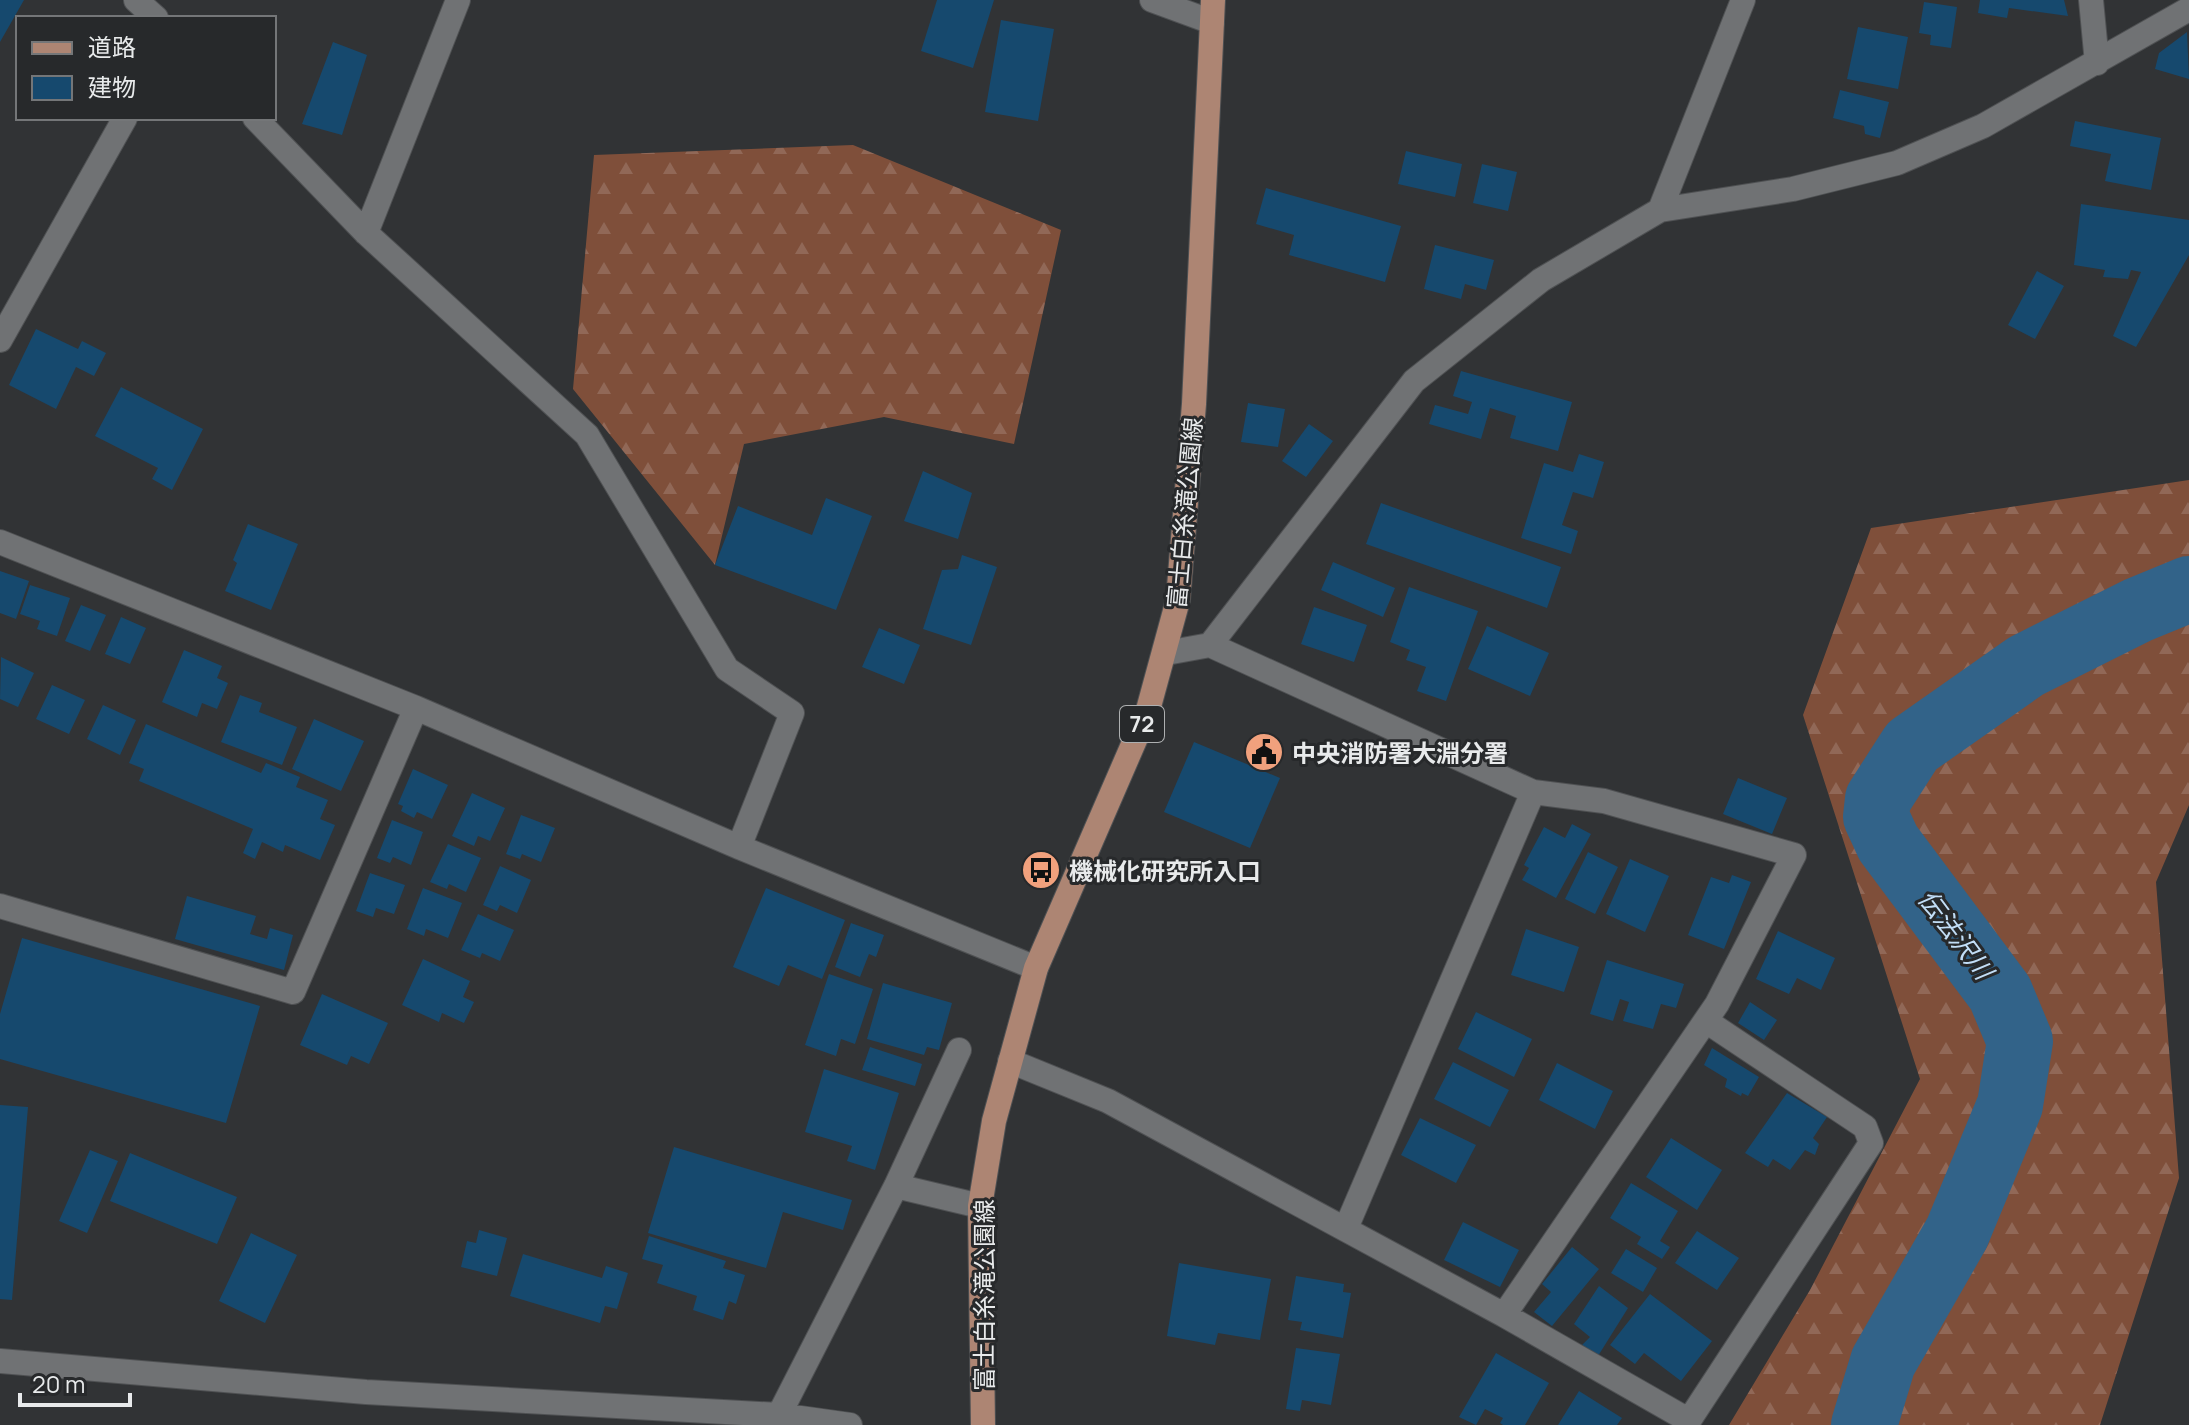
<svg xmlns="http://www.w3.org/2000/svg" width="2189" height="1425" font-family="Manrope,'Noto Sans JP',sans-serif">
<defs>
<pattern id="forest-firs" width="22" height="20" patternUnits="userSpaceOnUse" patternTransform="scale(2)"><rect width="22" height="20" fill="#7f4f3a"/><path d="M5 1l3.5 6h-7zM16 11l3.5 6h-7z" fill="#916857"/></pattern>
</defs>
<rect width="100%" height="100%" fill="#313335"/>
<path fill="url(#forest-firs)" d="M853,145L1061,230L1014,444L884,417L744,444L715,565L573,389L594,155Z
M2189,480V805L2156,882L2179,1178L2100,1425H1729L1810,1290L1920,1079L1803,715L1871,528Z"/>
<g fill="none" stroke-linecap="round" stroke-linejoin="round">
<path stroke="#326389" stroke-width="66" d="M1864,1425L1883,1362L1957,1233L2010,1105L2020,1041L2000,993L1888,843L1876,817L1878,799L1912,746L2026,666L2138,610L2189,589"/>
</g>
<path fill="#16496e" d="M0,0H24L0,42Z
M937,0H994L973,68L921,51Z
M1980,0H2064L2068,16L2009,8L2007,18L1978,13Z
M1924,2L1957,7L1951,48L1930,45L1931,35L1919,33Z
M1001,20L1054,29L1038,121L985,112Z
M1858,27L1908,37L1898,89L1847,79Z
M2187,32L2189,79L2155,69L2159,53Z
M333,42L367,55L342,135L302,124Z
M1840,90L1889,102L1880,138L1865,134L1864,126L1833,118Z
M2075,121L2161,138L2151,190L2105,181L2111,154L2070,146Z
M1406,151L1462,164L1455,197L1398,184Z
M1482,164L1517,172L1508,211L1473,203Z
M1266,188L1401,226L1385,282L1289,255L1294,235L1256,224Z
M2081,204L2189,220V255L2136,347L2113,336L2141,272L2131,270L2128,279L2103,277L2105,270L2074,265Z
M1435,245L1494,260L1486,290L1465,284L1461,299L1424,289Z
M2037,271L2064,286L2035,339L2008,325Z
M36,329L78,349L82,341L106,353L94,376L76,367L56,409L9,385Z
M1461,371L1572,402L1558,451L1510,438L1516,416L1490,408L1481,439L1429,424L1435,405L1468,414L1472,402L1453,396Z
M121,387L203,429L172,490L152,479L158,468L95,436Z
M1248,403L1285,409L1278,447L1241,442Z
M1309,424L1333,441L1306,477L1282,461Z
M1579,454L1604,462L1593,498L1573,492L1562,525L1578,531L1571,554L1521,538L1544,463L1573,472Z
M923,471L972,493L958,539L904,521Z
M826,498L872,516L836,610L715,565L738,506L812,535Z
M1381,503L1561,567L1547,608L1366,544Z
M248,524L298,544L271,610L225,591L237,563L233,560Z
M962,555L997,567L971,645L923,629L942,570L958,569Z
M1333,562L1395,588L1383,617L1321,590Z
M0,571L29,581L16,619L0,613Z
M30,585L70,598L57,636L37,629L40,621L20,614Z
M1409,587L1478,611L1446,701L1417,691L1426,667L1406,660L1410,650L1390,642Z
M81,605L106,615L90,651L65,641Z
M1314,607L1367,625L1354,662L1301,644Z
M121,617L146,628L130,664L105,654Z
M1487,626L1549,653L1530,696L1468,669Z
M879,628L920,645L904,684L862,667Z
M184,650L222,666L217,678L228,683L217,709L202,703L197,717L162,702Z
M1,657L34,673L18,707L0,699Z
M52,685L85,700L69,734L36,719Z
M240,695L262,703L259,712L297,727L282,765L221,742Z
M103,705L136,720L120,755L87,739Z
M314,719L364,741L341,791L292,769Z
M146,724L261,773L266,763L300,777L296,787L328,800L320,819L335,825L320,860L285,845L283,852L262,842L255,859L243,853L253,829L139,781L144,769L129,763Z
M1194,742L1280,778L1250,848L1164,812Z
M413,769L448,785L432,819L417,812L414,818L401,811L403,806L398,804Z
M1738,778L1787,798L1772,834L1723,814Z
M472,793L505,808L490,841L478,836L474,846L452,836Z
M521,815L555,828L541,862L522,854L520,859L506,854Z
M392,820L423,832L411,865L393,857L390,863L377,858Z
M1572,824L1591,834L1556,898L1522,880L1529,868L1524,865L1544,827L1565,838Z
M448,844L481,858L466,892L449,884L447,889L430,882Z
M1588,852L1618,867L1595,914L1565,899Z
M1630,859L1669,876L1645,932L1606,914Z
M500,866L531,880L517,913L500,905L497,911L483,905Z
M370,873L405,885L394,914L376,908L373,917L356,911Z
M1732,875L1751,882L1724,949L1688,935L1711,877L1729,883Z
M423,888L462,903L448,938L426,929L424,936L407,929Z
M766,888L845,920L822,979L788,965L779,986L733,967Z
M187,896L256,916L250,934L267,939L270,928L293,935L284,970L175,939Z
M478,914L514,930L500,961L482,953L480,958L461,950Z
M851,923L884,935L876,957L869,954L860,977L835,967Z
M1526,929L1579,947L1564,992L1511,975Z
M1778,931L1835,958L1821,990L1797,978L1789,994L1756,979Z
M22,938L260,1006L226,1123L0,1059V1014Z
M423,959L470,981L463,997L474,1002L464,1023L442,1013L439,1022L402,1005Z
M1607,960L1684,984L1676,1008L1661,1004L1653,1029L1623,1021L1629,1002L1620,999L1613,1021L1590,1014Z
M829,974L873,989L855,1044L841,1039L836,1056L805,1045Z
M883,983L952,1003L939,1050L927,1047L924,1055L867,1039Z
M322,994L388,1023L369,1064L351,1056L347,1065L300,1045Z
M1750,1002L1777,1020L1764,1040L1738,1023Z
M1476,1012L1532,1039L1514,1077L1458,1049Z
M870,1047L922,1064L915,1086L862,1070Z
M1712,1048L1759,1077L1748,1096L1742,1093L1741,1096L1725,1087L1727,1079L1704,1065Z
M1453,1062L1509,1090L1490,1127L1434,1099Z
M1557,1063L1613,1091L1595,1129L1539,1100Z
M824,1069L899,1093L875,1170L847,1161L852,1146L805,1132Z
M1787,1093L1827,1117L1813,1138L1819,1144L1815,1155L1805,1150L1790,1170L1773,1159L1768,1167L1745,1153Z
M0,1105L28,1107L12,1300L0,1299Z
M1420,1118L1476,1145L1456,1183L1401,1155Z
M1671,1138L1722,1170L1697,1210L1646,1177Z
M674,1147L852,1200L843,1230L783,1212L766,1268L648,1233Z
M90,1150L118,1161L87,1233L59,1221Z
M130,1153L237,1197L217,1244L110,1201Z
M1631,1183L1678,1211L1660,1241L1670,1247L1662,1259L1637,1244L1641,1237L1610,1218Z
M1463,1222L1519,1250L1500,1287L1444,1260Z
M479,1230L507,1238L497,1276L461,1267L467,1241L476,1243Z
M1697,1231L1739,1258L1717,1290L1675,1263Z
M251,1233L297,1255L265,1323L219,1301Z
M649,1236L726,1261L723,1268L745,1275L736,1304L729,1301L723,1320L693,1310L697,1296L657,1283L663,1265L642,1259Z
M1572,1247L1599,1269L1552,1326L1534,1312L1551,1292L1542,1284Z
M1626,1249L1657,1268L1643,1292L1611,1273Z
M523,1254L602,1278L606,1266L628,1273L617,1309L605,1306L600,1323L510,1296Z
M1179,1263L1271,1279L1260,1340L1218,1333L1215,1345L1167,1336Z
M1296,1276L1344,1284L1343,1292L1351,1293L1343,1338L1300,1330L1302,1322L1288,1320Z
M1599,1286L1628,1308L1598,1356L1581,1346L1590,1337L1574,1324Z
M1650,1294L1712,1341L1681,1381L1644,1353L1635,1364L1610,1345Z
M1296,1348L1340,1354L1331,1405L1302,1400L1300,1411L1286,1409Z
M1496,1353L1549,1383L1525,1425H1503L1500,1423L1503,1418L1485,1409L1476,1425L1459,1417Z
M1579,1391L1622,1418L1617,1425H1558Z"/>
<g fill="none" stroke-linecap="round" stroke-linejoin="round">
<g stroke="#4f5153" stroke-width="26">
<path id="minor" d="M136,0L156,18
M1152,0L1212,22
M2091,0L2097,63
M255,118L366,233L587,435L727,669L792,713L739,847
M1660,210L1743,0
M366,233L458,0
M0,340L125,118
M0,542L416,708L739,847L1036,968
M1210,645L1533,792
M1166,653L1210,645L1414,381L1541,280L1660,210L1793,189L1897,163L1983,126L2189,9
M0,906L293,992L416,708
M1010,1061L1108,1101L1504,1315L1688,1420
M896,1186L980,1206
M1346,1228L1533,792L1604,801L1794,855L1717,1004L1504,1315
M0,1361L366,1392L779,1415L850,1425
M779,1415L896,1186L959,1050
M1686,1425L1871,1143L1865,1127L1706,1021"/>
</g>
<g stroke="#4f5153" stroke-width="26">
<path id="major" d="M983,1425L980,1206L994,1121L1036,968L1148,710L1178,600L1194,404L1213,0"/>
</g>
<use href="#minor" stroke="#707274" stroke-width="24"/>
<use href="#major" stroke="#ad8573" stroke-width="24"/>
</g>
<defs>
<g id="civic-disc" transform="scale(2)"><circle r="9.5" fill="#f1a17d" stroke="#27292b"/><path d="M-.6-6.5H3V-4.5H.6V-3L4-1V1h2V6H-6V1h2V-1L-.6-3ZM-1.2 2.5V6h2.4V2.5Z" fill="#111"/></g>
<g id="bus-disc" transform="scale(2)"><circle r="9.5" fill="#f1a17d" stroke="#27292b"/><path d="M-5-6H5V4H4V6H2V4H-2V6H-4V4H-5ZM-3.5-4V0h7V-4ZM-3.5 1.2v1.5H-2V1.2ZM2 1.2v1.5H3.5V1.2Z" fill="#111"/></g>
</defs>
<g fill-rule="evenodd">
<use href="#civic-disc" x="1264" y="752"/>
<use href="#bus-disc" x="1041" y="870"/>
</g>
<g text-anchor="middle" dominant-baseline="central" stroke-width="6" stroke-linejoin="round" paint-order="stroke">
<rect fill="#27292b" stroke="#aeb0b1" stroke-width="2" x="1120" y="706" width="44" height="36" rx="6"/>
<g font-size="22" font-weight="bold" fill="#e8eaeb">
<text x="1142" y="724">72</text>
</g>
<g font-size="24" fill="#e8eaeb" stroke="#27292b">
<text transform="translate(1184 513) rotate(-85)">富士白糸滝公園線</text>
<text transform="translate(983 1295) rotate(-90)">富士白糸滝公園線</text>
</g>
<g font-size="24" font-weight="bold" fill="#e8eaeb" stroke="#27292b" text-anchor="start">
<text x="1292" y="752">中央消防署大淵分署</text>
<text x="1069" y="870">機械化研究所入口</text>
</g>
<g font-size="26" font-style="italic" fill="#c2def7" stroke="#27292b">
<text transform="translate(1956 934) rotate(53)">伝法沢川</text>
</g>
</g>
<rect x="16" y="16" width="260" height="104" fill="#27292b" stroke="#747678" stroke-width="2"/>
<rect x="32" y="42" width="40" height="12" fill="#ad8573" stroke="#747678" stroke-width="2"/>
<text x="88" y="56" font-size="24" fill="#e8eaeb">道路</text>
<rect x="32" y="76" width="40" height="24" fill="#16496e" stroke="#747678" stroke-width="2"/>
<text x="88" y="96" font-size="24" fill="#e8eaeb">建物</text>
<path d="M20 1393v12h110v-12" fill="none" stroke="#e8eaeb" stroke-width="4"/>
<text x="32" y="1393" font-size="24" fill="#e8eaeb" stroke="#27292b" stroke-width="6" paint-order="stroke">20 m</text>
</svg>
